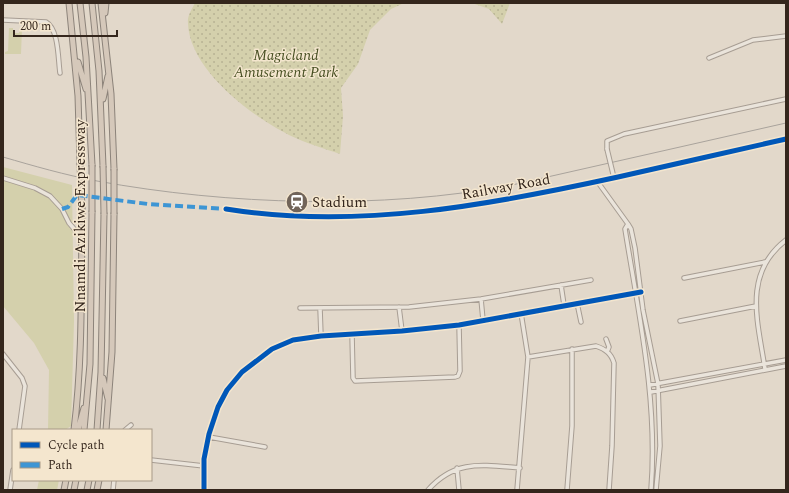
<svg xmlns="http://www.w3.org/2000/svg" width="789" height="493" font-family="Spectral,serif">
<defs>
<pattern id="park-dots" width="8" height="8" patternUnits="userSpaceOnUse"><rect width="8" height="8" fill="#d4d0ac"/><path d="M2 2h.1M6 6h.1" fill="none" stroke="#b7b293" stroke-width="1.8" stroke-linecap="round"/></pattern>
</defs>
<rect width="100%" height="100%" fill="#e2d8ca"/>
<path fill="#d4d0ac" d="M9,28H13V33H19L20,28H22L21,54H5V52L8,51Z
M3,167L72,185L74,321L71,426L65,430H48L49,370L34,343L3,306Z
M39,480H59L57,490H37Z"/>
<path fill="url(#park-dots)" d="M195,3H404L391,9L370,30L358,64L341,88L343,116L340,154C323,148 305,143 289,135C251,116 189,69 188,23C187,16 192,9 195,3Z
M472,3H510L502,24L489,9Z"/>
<g fill="none" stroke-linecap="round" stroke-linejoin="round">
<g stroke="#a79d93" stroke-width="5.5">
<path id="minor" d="M3,20L46,22C59,29 58,60 60,73
M709,58L753,40L786,36
M607,149V141L624,134L786,99
M3,178L35,188L50,196L62,209L69,223L82,238
M597,181L628,224
M226,209C357,230 490,205 618,177C674,164 730,152 786,139
M684,278L765,262
M561,285L564,305
M481,299L483,320
M577,303L581,322
M399,307L402,331
M300,308L409,307L481,299L591,280
M320,308L321,336
M680,321L756,306
M352,334L353,378L355,381L455,377L458,376L460,371L459,325
M606,339L609,347L607,352
M3,354L22,378L25,386L19,430
M528,357L596,346C605,349 611,353 614,363L612,446L609,490
M765,369C758,322 742,274 786,240
M650,385L786,360
M651,392L786,366
M125,430L131,425
M209,437L265,447
M151,460L204,466
M457,468L459,490
M10,490L13,470
M113,490L114,480
M204,490V459L209,434L218,407L227,390L242,372L272,349L293,340L321,336L402,331L459,325L641,292
M428,490C455,459 483,465 520,468
M517,490L528,357L521,313
M567,490L572,426V349
M651,490C658,401 639,316 625,229L628,224L631,229L635,248L643,310L658,384L660,446L656,490"/>
</g>
<g stroke="#8c837a" stroke-width="7">
<path id="highway" d="M69,3L78,96L80,163
M80,3L86,57L92,165
M92,3L99,71L103,166
M101,3L111,94L114,169
M105,13L106,3
M78,62L86,89
M103,99L108,76
M103,378L108,399
M74,430C83,357 81,283 82,209
M78,430L84,408
M84,430L90,364L92,212
M97,430L101,372L104,214
M106,430L112,352L114,214
M64,490L66,480
M74,490L76,480
M87,490L89,480
M97,490L99,480"/>
</g>
<use href="#minor" stroke="#eae4db" stroke-width="3.5"/>
<use href="#highway" stroke="#d5c8ba" stroke-width="5"/>
<path stroke="#a9a39c" stroke-width="1" d="M3,157C34,166 65,175 97,181C228,205 382,210 512,185L786,123"/>
<g stroke="#a79d93" stroke-width="5.5" stroke-linecap="butt">
<path id="minor-bridge" d="M607,149L614,178"/>
</g>
<g stroke="#8c837a" stroke-width="7" stroke-linecap="butt">
<path id="highway-bridge" d="M80,163L82,209
M92,165V212
M103,166L104,214
M114,169V214"/>
</g>
<use href="#minor-bridge" stroke="#eae4db" stroke-width="3.5"/>
<use href="#highway-bridge" stroke="#d5c8ba" stroke-width="5"/>
<path stroke="#3d95d4" stroke-width="4" stroke-dasharray="8 4" stroke-linecap="butt" d="M62,209L68,207L77,195L148,204L226,209"/>
<g stroke="#f4e6ce" stroke-width="8">
<path id="cycleway" d="M226,209C357,230 490,205 618,177C674,164 730,152 786,139
M204,490V459L209,434L218,407L227,390L242,372L272,349L293,340L321,336L402,331L459,325L641,292"/>
</g>
<use href="#cycleway" stroke="#0057b8" stroke-width="5"/>
</g>
<defs>
<g id="station-disc" transform="scale(1.15)"><circle r="9.5" fill="#716459" stroke="#f4e6ce"/><path d="M-3-6H3Q5-6 5-4V2Q5 4 3 4L4.5 6H3L1.5 4h-3L-3 6H-4.5L-3 4Q-5 4-5 2V-4Q-5-6-3-6ZM-3.5-4v3h7v-3ZM-3.5 1v1.5H-2V1ZM2 1v1.5H3.5V1Z" fill="#fff"/></g>
</defs>
<g fill-rule="evenodd">
<use href="#station-disc" x="297" y="202"/>
</g>
<g text-anchor="middle" dominant-baseline="central" stroke-width="3" stroke-linejoin="round" paint-order="stroke">
<g font-size="15" font-style="italic" fill="#485023" stroke="#f4e6ce">
<text x="286" y="55">Magicland<tspan x="286" dy="17">Amusement Park</tspan></text>
</g>
<g font-size="15" fill="#34261c" stroke="#f4e6ce">
<text transform="translate(506 187) rotate(-10)">Railway Road</text>
<text transform="translate(80 216) rotate(-90)">Nnamdi Azikiwe Expressway</text>
</g>
<g font-size="15" fill="#34261c" stroke="#f4e6ce" text-anchor="start">
<text x="312" y="202">Stadium</text>
</g>
</g>
<rect width="789" height="493" fill="none" stroke="#34261c" stroke-width="8"/>
<rect x="12" y="429" width="140" height="52" fill="#f4e6ce" stroke="#a79987"/>
<rect x="20" y="442" width="20" height="6" fill="#0057b8" stroke="#a79987"/>
<text x="48" y="449" font-size="12" fill="#34261c">Cycle path</text>
<rect x="20" y="462" width="20" height="6" fill="#3d95d4" stroke="#a79987"/>
<text x="48" y="469" font-size="12" fill="#34261c">Path</text>
<path d="M14 30v6h103v-6" fill="none" stroke="#34261c" stroke-width="2"/>
<text x="20" y="30" font-size="12" fill="#34261c" stroke="#f4e6ce" stroke-width="3" paint-order="stroke">200 m</text>
</svg>
